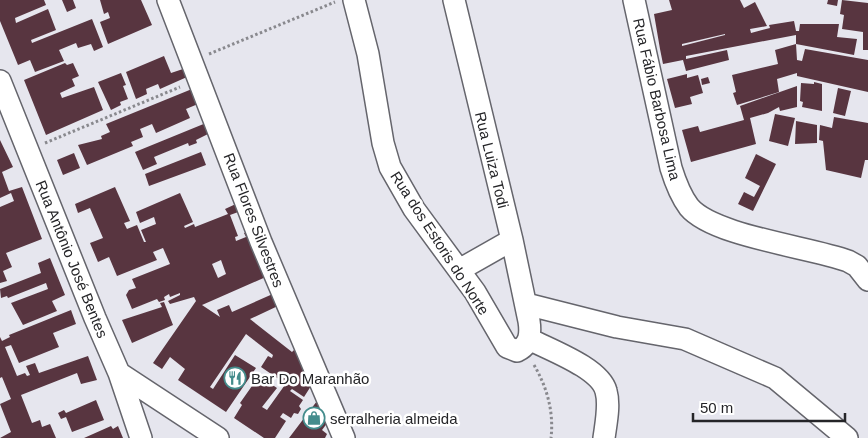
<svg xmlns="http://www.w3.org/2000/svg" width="868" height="438" font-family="Arial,sans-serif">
<rect width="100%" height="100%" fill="#e6e6ee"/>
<path fill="#583540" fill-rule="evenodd" d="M0,0H44L46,5L15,18L16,23L48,9L56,30L31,40L32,43L92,19L103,47L94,51L91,44L78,48L76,43L59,50L64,61L35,72L30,60L18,65L0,21Z
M62,0H73L76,8L67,12Z
M100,0H141L152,25L108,44L100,22L110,18L108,12L104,14Z
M669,0H740L744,8L755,2L767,26L750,29L751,33L770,28L769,25L794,21L796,31H799L800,24H839L837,37L857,39L854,55L796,44L797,60L802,61L805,49L868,60V92L797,76V73L777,79L779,92L737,105L733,93L736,92L732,75L778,64L775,50L796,44V35L686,56V59L727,50L729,60L686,71L683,60L663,64L660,49L654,14L672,10ZM725,34V35L682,46V44Z
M828,0H838L837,6L827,4Z
M842,0L868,3V50H863V32L842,29L844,15L840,14Z
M164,56L171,73L183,69L187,77L160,89L158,84L146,89L147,94L136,99L126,72Z
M65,63L67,65L73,63L79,76L72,79L75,86L60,93L62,98L94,87L103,110L46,135L24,80Z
M121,73L126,85L123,86L128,99L120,102L121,105L111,110L98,82Z
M687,74V78L698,75L703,93L690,97L692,104L675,108L667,79Z
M708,77L710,83L702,85L701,79Z
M814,82L822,84V111L802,107L803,102L800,101L801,83L814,84Z
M797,86V107L780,111L779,107L768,113L750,118L756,144L691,162L682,130L698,126L700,132L744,120L740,106Z
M838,88L851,91L845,116L833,113Z
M192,89L198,104L186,109L190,118L156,133L152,124L140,129L143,137L131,142L133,146L87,165L78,145L102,139L101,136L110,132L106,124Z
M775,114L795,118L788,146L769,141Z
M834,117L868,123V160H865L861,178L826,170L823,141L819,140L820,125L832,128Z
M796,121L817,125V143L795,144Z
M206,123L210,133L196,140L197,143L189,146L188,143L154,157L157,164L143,170L135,152Z
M0,140L13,167L2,172L9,191L22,187L42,239L6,253L12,267L3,271L7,281L0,283V207L14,201L11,193L0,198Z
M201,152L206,165L149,186L145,174Z
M74,153L80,168L63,175L57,160Z
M756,154L776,164L753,211L738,204L744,192L754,197L760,186L745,178Z
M115,187L130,221L124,223L127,229L137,225L144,242H146L141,230L156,224L154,217L140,223L136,212L180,193L193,222L184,226L185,228L194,224L195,227L228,214L225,209L238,203L241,211L230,215L238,236L235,237L236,241L246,237L244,233L250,231L268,276L202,305L220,317L217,310L229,305L232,312L275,293L280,305L250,319L292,352L296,348L308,372L302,380L311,386L304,397L292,389L290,391L303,400L299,406L301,409L298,414L294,413L291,418L283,413L280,417L286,421L275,438H264L234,418L242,405L240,403L259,376L277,388L262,407L267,410L287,382L285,380L283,382L261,367L268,356L272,358L273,355L246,334L210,387L213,389L235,355L256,368L226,412L178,380L185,369L170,357L162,369L153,363L196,301L194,297L170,304L168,301L180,295V293L170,297L169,294L164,297L165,300L159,302L157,299L132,309L126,295L129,290L136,288L132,279L170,264L163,248L153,252L157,260L117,276L109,257L98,262L90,243L103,238L90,208L78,213L75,204ZM221,260L226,274L218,278L212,264Z
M50,258L65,295L52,301L57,311L23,325L11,303L48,289L46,283L8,298L7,296L1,298L0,289L41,273L38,263Z
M164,302L173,325L132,343L122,320L162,307L160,303Z
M71,310L76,324L53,333L59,347L19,363L11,345L5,347L17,376L25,373L27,376L30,375L26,366L35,363L39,373L88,356L97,380L81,384L77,373L21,395L32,423L40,420L42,427L50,424L56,438H0L11,432L0,404L11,399L2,377L0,378V337L2,341L10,337L9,335Z
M96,400L104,420L72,432L66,417L61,419L58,413L64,410L66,413Z
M317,401L323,410L319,415L328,422L322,430L327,434L325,438H289Z
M111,426L113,429L118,426L123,438H84Z"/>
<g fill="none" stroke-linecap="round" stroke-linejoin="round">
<g stroke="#65656c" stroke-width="24">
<path id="minor" d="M168,0L261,242L344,438
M354,0L368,54L383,143L390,167L414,209L475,292L507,347L517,351C530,345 531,334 529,321L512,240L454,0
M634,0L671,168C675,181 680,195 689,207C713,236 810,247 848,261L857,266L868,280
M0,81L95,318L119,373L141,438
M459,270L512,240
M526,304L617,327L685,339L775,378L847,438
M529,339C550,350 600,368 606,391C610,405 606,423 604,438
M119,373L218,438"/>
</g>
<path stroke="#89898e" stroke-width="3" stroke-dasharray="2.5 2.5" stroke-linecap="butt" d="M209,54L335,2
M45,143L180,87
M534,365C547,387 554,412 551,438"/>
<use href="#minor" stroke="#fff" stroke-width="21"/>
</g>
<defs>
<g id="restaurant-ring" transform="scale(1.125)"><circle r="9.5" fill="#fff" stroke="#448c8c" stroke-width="1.5"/><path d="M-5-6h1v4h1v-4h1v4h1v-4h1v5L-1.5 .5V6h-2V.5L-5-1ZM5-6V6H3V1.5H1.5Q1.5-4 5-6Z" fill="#448c8c"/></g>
<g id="shop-ring" transform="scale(1.125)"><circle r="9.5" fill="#fff" stroke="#448c8c" stroke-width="1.5"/><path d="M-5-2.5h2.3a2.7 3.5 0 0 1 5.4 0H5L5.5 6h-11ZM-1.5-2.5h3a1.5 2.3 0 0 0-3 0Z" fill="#448c8c"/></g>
</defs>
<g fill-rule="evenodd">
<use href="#restaurant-ring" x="235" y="378"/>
<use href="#shop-ring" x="314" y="418"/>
</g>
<g text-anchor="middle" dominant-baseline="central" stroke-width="5" stroke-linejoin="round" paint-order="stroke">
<g font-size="15" fill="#252528" stroke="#fff">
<text transform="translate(657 99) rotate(77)">Rua Fábio Barbosa Lima</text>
<text transform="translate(492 160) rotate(76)">Rua Luiza Todi</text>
<text transform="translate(254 220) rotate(69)">Rua Flores Silvestres</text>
<text transform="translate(440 243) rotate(57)">Rua dos Estoris do Norte</text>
<text transform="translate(72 259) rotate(68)">Rua Antônio José Bentes</text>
</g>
<g font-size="15" fill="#252528" stroke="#fff" text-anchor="start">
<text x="251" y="378">Bar Do Maranhão</text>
<text x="330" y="418">serralheria almeida</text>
</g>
</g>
<path d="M693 413v8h152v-8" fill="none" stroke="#252528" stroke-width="2.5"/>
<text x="700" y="413" font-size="15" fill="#252528" stroke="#ffffff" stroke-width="4" paint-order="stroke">50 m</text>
</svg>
